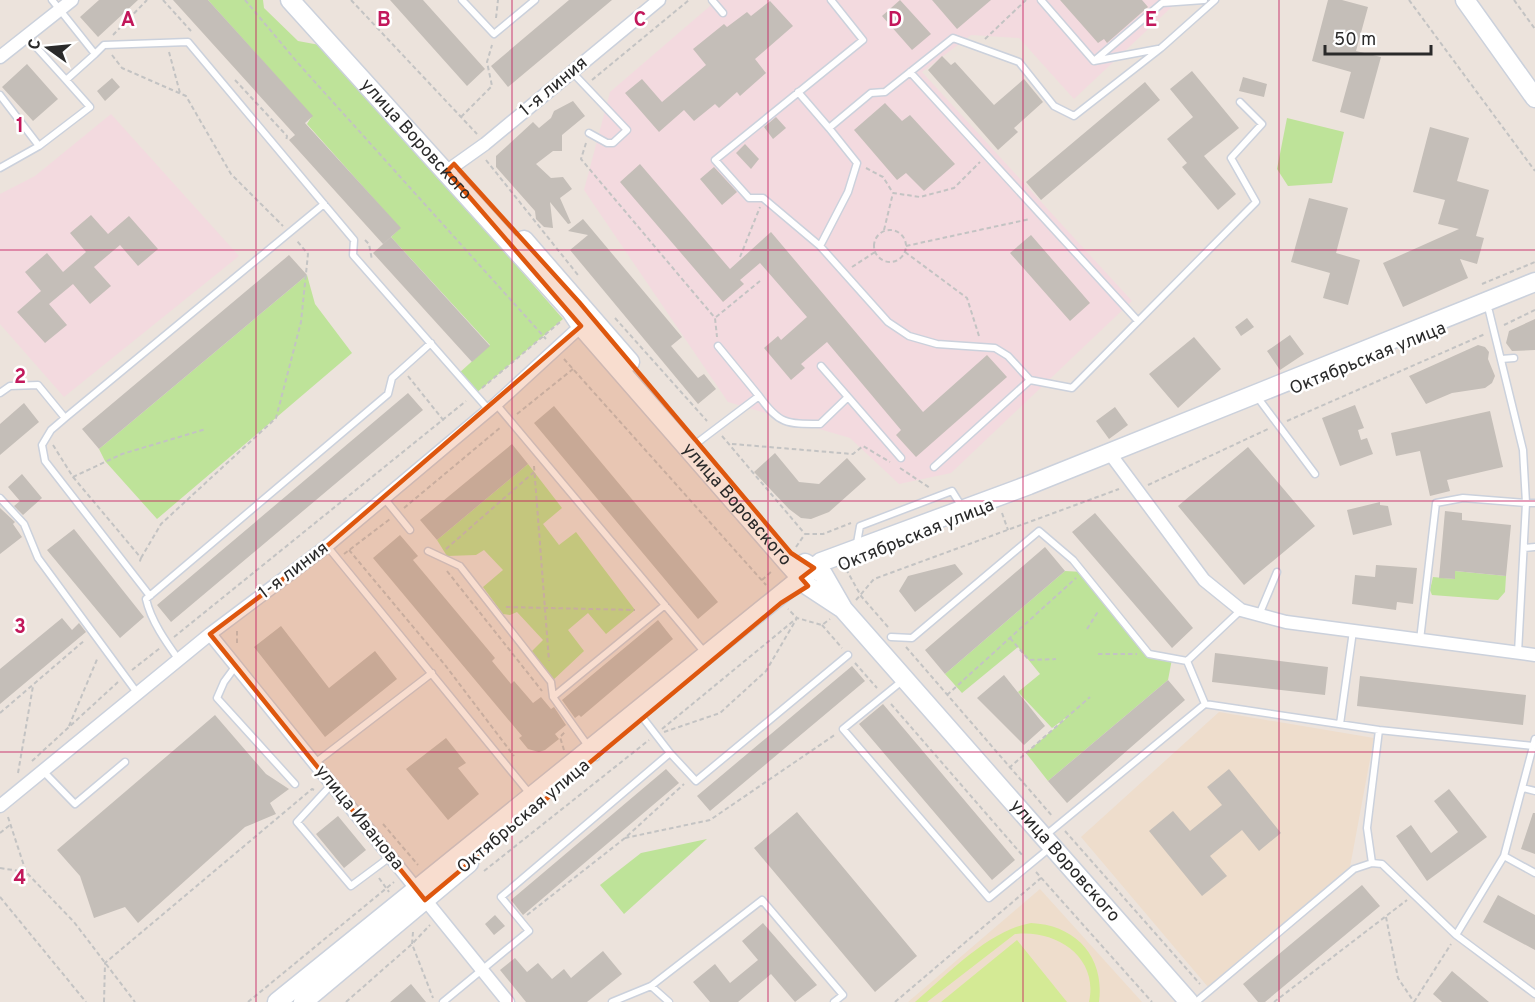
<svg xmlns="http://www.w3.org/2000/svg" width="1535" height="1002" font-family="Overpass,sans-serif">
<rect width="100%" height="100%" fill="#ece3dc"/>
<path fill="#edc" d="M1219,712L1374,738L1350,867L1208,987L1081,837Z
M1040,889L1142,1002H908Z"/>
<path fill="#f3dadf" d="M717,0H1179L1074,99L1019,38L971,35L922,72L1132,301L951,473L899,484L850,438L728,402L584,190L610,92Z
M111,114L239,256L64,397L0,324V194L35,176Z"/>
<path fill="#bee399" d="M208,0H263L264,8L298,41L325,46L563,319L475,394L458,374L490,345L391,237L400,228L307,124L312,116Z
M1287,118L1344,132L1332,183L1288,186L1277,169Z
M307,275L315,304L352,353L157,519L105,461L99,449Z
M528,464L562,508L543,524L559,545L576,532L635,610L606,634L588,613L568,630L584,651L551,682L529,654L543,640L517,612L510,615L503,614L483,587L503,570L484,550L476,555L447,556L437,540Z
M1065,571L1083,572L1149,654L1172,659L1168,680L1048,781L1026,753L1071,714L1052,728L1018,692L1040,674L1018,647L962,693L945,674Z
M1455,571L1506,576L1505,592L1498,600L1432,595L1430,590L1433,577L1454,579Z
M707,839L624,914L600,885L641,853Z"/>
<path fill="#d4ea95" d="M1031,923C1076,925 1105,957 1099,1002H1089C1099,956 1055,929 1015,934L927,1002H915C947,975 989,930 1031,923Z
M1017,940L1067,1002H941Z"/>
<path fill="#c4beb8" d="M99,0H138L98,37L80,17Z
M173,0H208L313,116L305,123L401,228L383,244L289,140L295,135Z
M390,0H423L485,69L467,86Z
M569,0H612L508,87L491,66Z
M900,0L931,34L912,50L882,16Z
M932,0H991L957,29Z
M1060,0H1142L1148,7L1107,43L1104,39L1098,43Z
M1328,0H1342L1368,7L1356,51L1381,57L1364,119L1340,112L1351,72L1312,61Z
M770,1L793,26L755,59L766,73L740,96L737,92L719,108L715,104L694,121L684,110L659,132L625,93L642,79L662,102L706,65L693,49L724,24L727,27L747,12L751,16Z
M942,56L951,65L955,62L994,105L1024,79L1043,102L1014,128L1018,132L998,150L928,70Z
M27,64L58,99L33,121L2,87Z
M1192,71L1239,128L1204,156L1236,194L1218,210L1182,167L1187,163L1167,139L1193,117L1170,89Z
M1243,77L1267,84L1264,97L1239,91Z
M112,78L120,87L105,101L97,91Z
M1145,82L1160,100L1041,200L1026,182Z
M573,101L585,116L562,135V151H553L536,164L551,178L563,177L572,189L560,198L571,223L568,224L550,202L553,228L544,227L536,219L535,211L496,167V156L533,122L539,128L551,118L554,111Z
M885,103L902,121L910,115L955,164L924,191L906,173L897,180L854,130Z
M776,117L786,128L773,139L764,127Z
M1430,127L1469,138L1457,181L1489,190L1476,236L1484,238L1477,264L1460,259L1468,278L1403,307L1383,263L1459,229L1438,224L1445,200L1413,192Z
M745,144L759,159L751,169L736,153Z
M640,164L730,269L771,232L923,412L987,355L1007,377L916,457L896,435L901,430L827,342L801,364L805,368L791,380L764,348L778,336L781,340L807,317L760,263L740,280L744,284L723,302L620,182Z
M714,167L737,192L722,205L700,179Z
M1309,198L1348,208L1336,253L1360,260L1348,305L1323,298L1330,273L1291,262Z
M91,215L108,234L129,216L158,249L138,266L120,245L94,267L111,286L90,304L73,284L49,304L67,325L45,343L17,312L41,291L25,272L47,253L63,272L86,252L70,233Z
M583,219L682,337L671,346L698,378L704,374L716,389L698,404L570,250L588,235L568,231Z
M1031,235L1090,303L1070,321L1010,253Z
M391,237L490,346L472,362L373,253Z
M289,255L307,275L99,449L82,429Z
M1247,318L1254,327L1241,336L1235,327Z
M1535,319V350L1512,351L1506,343L1509,331Z
M1290,335L1304,354L1280,370L1267,351Z
M1194,337L1221,369L1178,408L1149,374Z
M1478,345L1485,347L1489,352L1488,359L1495,376L1492,383L1485,388L1452,393L1426,404L1409,376Z
M408,393L423,410L171,622L157,605Z
M24,403L39,422L0,455V424Z
M1355,405L1364,428L1358,430L1361,440L1367,438L1373,454L1340,466L1322,418Z
M554,406L718,602L698,619L534,423Z
M1115,407L1128,425L1109,439L1096,421Z
M1490,411L1503,467L1447,480L1450,491L1430,496L1420,451L1396,456L1391,433Z
M512,444L528,464L437,540L420,520Z
M1248,447L1315,526L1244,585L1178,506Z
M775,453L799,482L819,484L847,458L866,479L829,512L811,519L801,518L789,509L754,472Z
M22,474L42,498L23,515L14,506L20,501L8,487Z
M1380,502V505L1388,506L1392,525L1353,535L1347,510Z
M0,508L15,522L13,524L22,537L0,554Z
M1445,511L1462,513V520L1511,525L1506,576L1455,571V579L1439,578Z
M1095,513L1193,628L1172,648L1072,532Z
M74,529L144,617L120,638L47,550Z
M400,535L418,556L413,560L495,658L492,661L511,684L514,681L533,703L541,697L551,709L554,707L566,725L555,734L559,739L545,750L539,752L528,749L519,738L522,736L373,558Z
M1045,547L1065,571L945,674L925,650Z
M955,564L963,574L915,612L899,591L908,576Z
M1376,565L1417,568L1413,604L1397,602L1396,610L1352,604L1355,575L1375,577Z
M62,618L72,630L79,623L86,632L0,704V669Z
M658,620L673,639L581,717L579,715L575,718L562,700Z
M281,626L329,688L375,651L397,679L325,737L254,647Z
M1215,653L1328,667L1325,695L1212,682Z
M852,666L865,681L710,811L697,796Z
M1004,675L1045,726L1024,745L977,698Z
M1360,676L1526,695L1523,725L1357,706Z
M1168,680L1185,700L1067,803L1048,781Z
M883,704L1015,860L992,880L859,724Z
M215,715L266,774L289,789L270,803L276,814L245,827L138,923L125,907L94,918L80,876L57,850Z
M446,738L466,763L458,768L479,794L448,820L406,769Z
M666,769L679,783L523,915L511,900Z
M1229,769L1281,833L1259,851L1242,830L1210,856L1227,876L1202,896L1149,831L1173,811L1190,831L1222,805L1207,787Z
M1449,789L1487,837L1427,881L1396,836L1411,825L1431,853L1458,832L1434,801Z
M797,812L917,956L875,992L754,848Z
M1533,813H1535V854L1521,849Z
M338,816L366,850L344,868L316,834Z
M1362,885L1380,906L1265,1002H1258L1243,984Z
M1498,895L1535,915V950L1483,922Z
M495,915L505,926L494,935L485,924Z
M763,923L817,985L795,1002L771,974L738,1002H710L693,982L715,964L730,983L758,960L742,941Z
M603,951L622,974L587,1002H526L500,970L515,958L527,972L538,963L552,979L564,969L571,978Z
M1452,971L1489,1002H1442L1433,994Z
M411,984L426,1002H390Z"/>
<g fill="none" stroke-linecap="round" stroke-linejoin="round">
<g stroke="#cbd1dc" stroke-width="9">
<path id="lane" d="M52,0L95,54L104,45L188,42L354,240L353,255L489,410
M462,0L494,34L535,0
M712,0L723,13
M831,0L863,40L715,160L749,198H763L820,246L888,322L909,336L937,344L995,348L1008,356L1030,380L934,467
M1041,0L1094,61
M28,38L66,80L95,54
M1094,61L1162,3L1204,0
M1094,61L1158,49
M572,72L627,130L613,143H607L589,133
M910,72L1138,321
M798,92L829,128
M0,95L39,146
M0,168L39,146L90,107L66,80
M820,246L848,192L857,163L829,128L871,93L885,92L953,38L1019,62L1054,106L1074,116L1161,48L1215,0
M1489,311L1523,450L1526,503H1535
M718,346L759,396
M1501,359L1514,358
M1030,380L1072,388L1256,202L1231,158L1262,124L1240,102
M0,393L10,386L38,385L65,418L324,204
M848,397L901,458
M1261,402L1315,474
M496,404L706,654
M65,418L51,430L42,445L45,461L150,596
M689,449L759,396C779,424 786,424 820,424L848,397L821,366
M0,498L24,524L38,558L138,694
M384,498L410,530
M327,546L539,805
M1524,548L1535,547
M428,551L460,566L551,682L553,697L596,757
M854,560L860,526L952,491L962,507
M1259,615L1277,572
M891,637L912,638L1039,531L1073,560L1149,654L1187,661L1241,610
M1420,640L1436,503L1463,498L1526,503L1518,653
M179,660C166,642 151,621 146,599L388,394L392,378L431,343
M1187,661L1205,704
M235,667L224,682L217,698L295,784
M902,681L843,729L989,898L1051,847
M553,697L665,605
M1340,724L1353,631
M670,753L696,781L848,655
M315,763L432,673
M44,772L75,804L125,762
M331,785L297,822L351,886L390,857
M1523,788L1535,791
M1046,835L1205,704L1379,730L1533,746
M1504,856L1535,873
M1372,863L1367,828L1379,730
M1456,935L1504,856L1535,739
M651,986L669,1002
M443,1002L529,931L501,897L670,753L643,718
M612,1002L651,986L762,900L843,995L834,1002
M1196,1002L1354,869L1372,863L1382,864L1456,935L1535,994"/>
</g>
<g stroke="#cbd1dc" stroke-width="15">
<path id="street" d="M0,57L72,0
M447,171L485,144L659,0
M1114,459L1204,580L1241,610L1286,622L1535,655
M210,634L508,1002
M0,806L210,634L327,546L496,404L581,326"/>
</g>
<g stroke="#cbd1dc" stroke-width="21">
<g id="secondary">
<path id="s1" d="M290,0L571,311L581,326L785,560L808,586L843,609L1189,1002"/>
<path d="M1465,0L1535,98"/>
<path d="M524,240L630,362"/>
<path d="M805,563L823,574L842,607"/>
<path d="M277,1002L821,562L1029,485L1535,282"/>
<path d="M303,1002L469,863"/>
</g>
</g>
<path stroke="#c3c3c3" stroke-width="2" stroke-dasharray="4.5 3" stroke-linecap="butt" d="M163,0L191,31
M245,0L297,62L546,339
M351,0L477,134
M1409,0L1535,171
M1514,0L1535,29
M496,18L498,0
M113,35L147,0
M985,39L1026,0
M169,52L180,93
M112,55L122,68L186,96L231,174L283,226
M235,80L287,136L286,141
M592,80L689,0
M461,117L492,86L487,62L492,45
M586,143L581,159L715,318L717,337
M486,160L578,275
M866,168L883,177L893,193L920,197L954,188L980,162
M874 246a16 16 0 1 1 32 0a16 16 0 1 1-32 0Z
M884,230L893,193
M365,240L369,244L372,260
M906,246L1030,219
M905,252L967,298L979,336
M740,257L760,207
M852,267L875,252
M1482,284L1535,262
M716,317L760,281
M615,318L707,421
M1504,325L1535,310
M564,359L766,585
M408,376L444,421
M482,388L560,322
M517,414L573,369
M1287,421L1485,334
M722,436L805,534
M732,444L853,454L863,446L890,462
M53,445L73,477L122,454L206,429
M534,466L549,661
M900,468L930,488
M73,477L141,558L139,564
M1148,485L1268,429
M404,508L501,427
M1002,513L1008,530
M805,534H823L851,523
M796,547L805,534
M446,549L534,472
M349,550L445,665L514,756
M344,554L390,519
M141,558L161,524L276,418L301,322L308,254L297,241
M846,569L861,596L888,627
M447,571L542,691
M762,580L773,570
M856,600L874,579L1119,489
M506,607L635,610
M822,625L842,648
M1087,629L1099,610
M237,631V646
M174,637L466,401
M1010,638L1029,660L1056,659
M906,647L1053,817
M1098,654H1137
M855,663L877,688
M132,670L160,648
M947,695L1076,578
M891,704L1023,856
M0,713L85,640
M69,726L98,657
M662,729L797,618L822,625L830,619
M664,732L720,713L766,671L797,618L788,609
M564,750L560,737L565,732
M32,761L118,682
M1009,768L1090,697
M18,773L33,686
M8,817L26,872L74,922L135,1002
M383,824L418,865
M1065,831L1200,984
M0,833L11,824
M625,838L710,820L836,734
M0,868L26,872
M484,871L649,740
M1036,872L1152,1002
M379,878L389,892
M0,897L86,1002
M527,915L625,838L684,784
M1386,917L1398,978L1414,1002
M413,932L412,944L433,998
M104,1002L105,963L312,789L314,790
M248,1002L394,882
M346,1002L412,944L430,925
M895,1002L1041,878
M1274,1002L1407,900
M1414,1002L1451,944"/>
<use href="#lane" stroke="#fff" stroke-width="6"/>
<use href="#street" stroke="#fff" stroke-width="12"/>
<use href="#secondary" stroke="#fff" stroke-width="18"/>
</g>
<path fill="#de570e" fill-opacity="0.2" stroke="#de570e" stroke-width="4.5" stroke-linejoin="round" d="M454,164L579,302L791,553L814,568L801,578L808,586L781,603L425,900L210,634L327,546L581,326L447,171Z"/>
<path fill="none" stroke="#c2185b" stroke-width="1.5" stroke-opacity="0.55" d="M256,0V1002M512,0V1002M768,0V1002M1023,0V1002M1279,0V1002M0,250H1535M0,501H1535M0,752H1535"/>
<g text-anchor="middle" dominant-baseline="central" stroke-width="5" stroke-linejoin="round" paint-order="stroke">
<g font-size="18" fill="#2a2a2a" stroke="#fff">
<text transform="translate(554 87) rotate(-40)">1-я линия</text>
<text stroke="none"><textPath href="#s1" startOffset="188">улица Воровского</textPath></text>
<text transform="translate(1368 359) rotate(-22)">Октябрьская улица</text>
<text stroke="none"><textPath href="#s1" startOffset="674">улица Воровского</textPath></text>
<text transform="translate(916 536) rotate(-22)">Октябрьская улица</text>
<text transform="translate(294 571) rotate(-37)">1-я линия</text>
<text transform="translate(524 817) rotate(-40)">Октябрьская улица</text>
<text transform="translate(359 818) rotate(51)">улица Иванова</text>
<text stroke="none"><textPath href="#s1" startOffset="1160">улица Воровского</textPath></text>
</g>
</g>
<g font-size="20" text-anchor="middle" font-weight="bold" fill="#c2185b" stroke="#fff" stroke-width="5" stroke-linejoin="round" paint-order="stroke">
<text x="128" y="26">A</text>
<text x="384" y="26">B</text>
<text x="640" y="26">C</text>
<text x="895" y="26">D</text>
<text x="1151" y="26">E</text>
<text x="20" y="132">1</text>
<text x="20" y="383">2</text>
<text x="20" y="633">3</text>
<text x="20" y="884">4</text>
</g>
<g transform="translate(48 48) rotate(285)" stroke="#ffffff" stroke-width="4.5" paint-order="stroke">
<path d="M0-4.5L10 22L0 15L-10 22Z" fill="#2a2a2a"/>
<text y="-9" font-size="16" font-weight="bold" text-anchor="middle" fill="#2a2a2a">С</text>
</g>
<path d="M1325 45v9h106v-9" fill="none" stroke="#2a2a2a" stroke-width="3"/>
<text x="1334" y="45" font-size="18" fill="#2a2a2a" stroke="#ffffff" stroke-width="4.5" paint-order="stroke">50 m</text>
</svg>
